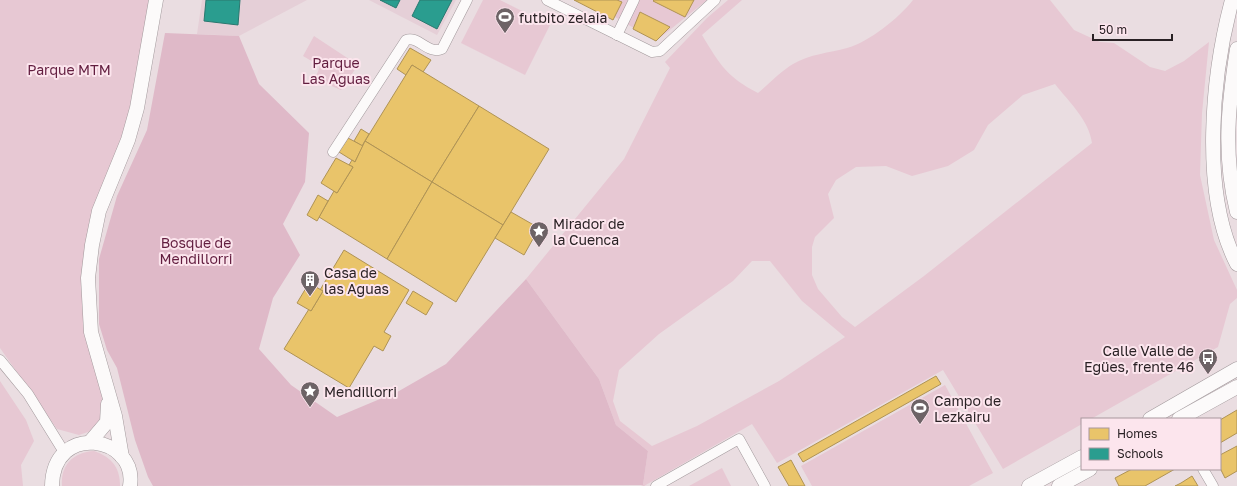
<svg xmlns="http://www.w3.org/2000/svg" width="1237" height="486" viewBox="0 0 1237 486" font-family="'Golos Text',sans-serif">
<rect width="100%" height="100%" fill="#eadde1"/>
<g fill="#e5cfd7">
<path d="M202,0H307L239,36L197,34Z"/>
<path d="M369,0H456L437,35Z"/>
</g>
<g fill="#e7c8d3" fill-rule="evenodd">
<path d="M0,0H149L133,104L85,255L104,397L103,417L94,430L79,435L57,429L0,348Z"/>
<path d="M483,0H500L550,25L525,75L461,43Z"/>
<path d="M586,0H707L656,41Z"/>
<path d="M728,0H742L702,35C720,65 727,77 758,93C769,84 781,71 793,64C810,54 829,53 847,48C869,42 899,18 913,0H1050L1074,30L1100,42L1114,43L1150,67L1165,71L1184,61L1209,42L1202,113L1200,175L1214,240L1237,290V298L1230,304L1218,347L1091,419H1082V424L1003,469L943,370L777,463L752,424L644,486H641L643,485L648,451L616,425L599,379L526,279L624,159L670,68L665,62L707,18ZM1055,84C1069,102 1089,120 1092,143L924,276L855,327L842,317L818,289L812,275V247L815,237L834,218L828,194L836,180L856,167L886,166L912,176L948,166L974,150L988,125L1023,95ZM752,261H770L802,301L845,337L779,381L697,426L652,446L620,421L613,401L619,370L659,334L733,281Z"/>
<path d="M314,36L358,65L341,90L315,79L320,66L303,56Z"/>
<path d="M0,381L26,420L34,441L21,465L23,486H0Z"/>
<path d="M945,385L993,473L969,486H812L801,466Z"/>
<path d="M94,451C112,457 120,468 120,486H62C60,465 74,452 94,451Z"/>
<path d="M722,468L731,486H689Z"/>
</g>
<path fill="#dfb9c8" d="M165,33L239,36L259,84L309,133L305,182L283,224L300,255L273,298L259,349L291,385L337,417L399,391L446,364L526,279L599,379L616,425L648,451L643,485L153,486L148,477L135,440L117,368L107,350L99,324V259L117,196L147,130Z"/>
<g fill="#e9c46a" stroke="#af9355">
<path d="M574,0H617L622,2L613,20Z"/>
<path d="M654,0H694L685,17L653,1Z"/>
<path d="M640,12L670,27L656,41L633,29Z"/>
<path d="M410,48L431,60L423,72L412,65L406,75L397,69Z"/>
<path d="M412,65L479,106L432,182L365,141Z"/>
<path d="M479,106L549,149L503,225L432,182Z"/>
<path d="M361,129L369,134L362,146L354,141Z"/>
<path d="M348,138L363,146L355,162L339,152Z"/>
<path d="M365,141L432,182L387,259L319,217L334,191L337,193L353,167L349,165L352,160L355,162Z"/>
<path d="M336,158L353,167L337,193L321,183Z"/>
<path d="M432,182L503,225L456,302L387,259Z"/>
<path d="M318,195L328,201L317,221L307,215Z"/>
<path d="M511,212L539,228L524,255L495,238Z"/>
<path d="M344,250L409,290L384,332L391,336L383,351L374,346L349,388L284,349L309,309L311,311L323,291L320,290Z"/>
<path d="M309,283L323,291L311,311L297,303Z"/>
<path d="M413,291L433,303L426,315L406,303Z"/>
<path d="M936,376L941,384L803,462L798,454Z"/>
<path d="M1237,410V433L1220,443V420Z"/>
<path d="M1237,446V471L1225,478L1220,468V455Z"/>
<path d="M791,460L805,486H789L778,467Z"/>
<path d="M1132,469H1175L1145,486H1119L1115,478Z"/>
<path d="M1192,476L1198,486H1175L1181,483Z"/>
</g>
<g fill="#2a9d8f" stroke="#2a786f">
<path d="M206,0H240L238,25L204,21Z"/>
<path d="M380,0H400L396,8Z"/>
<path d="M420,0H452L437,29L412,16Z"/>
</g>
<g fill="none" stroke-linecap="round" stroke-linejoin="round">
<g stroke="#a1989b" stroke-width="11">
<g id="street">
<path d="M547,0L652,52L660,51L715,0"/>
<path d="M617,35L634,0"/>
<path d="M333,152L406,40C418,35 428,55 442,49L467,0"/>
<path d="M0,360L28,394L64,452"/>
<path d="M1203,469L1213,486"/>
<path d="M656,486L739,439L765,486"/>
</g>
</g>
<g stroke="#a1989b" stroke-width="15">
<g id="secondary">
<path d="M1232,0C1212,75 1200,193 1237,264"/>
<path d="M1237,49C1228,107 1223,155 1237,212"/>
<path d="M1150,419L1237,369"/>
<path d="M1179,419L1237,387"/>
<path d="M90,442L107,422L108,404"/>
<path d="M122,457L115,416L91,332L88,278L92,245L99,211L128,140L137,108L156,0"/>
<path d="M52,486C53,421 138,436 130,486"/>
<path d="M1029,486L1082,457"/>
<path d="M1059,486L1090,469"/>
</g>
</g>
<use href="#street" stroke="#fcfafa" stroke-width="10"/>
<use href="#secondary" stroke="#fcfafa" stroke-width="14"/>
</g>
<defs>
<g id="stadium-pin" transform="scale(1)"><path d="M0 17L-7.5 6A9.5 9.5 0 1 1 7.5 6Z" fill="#6d6366" stroke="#fce5ed"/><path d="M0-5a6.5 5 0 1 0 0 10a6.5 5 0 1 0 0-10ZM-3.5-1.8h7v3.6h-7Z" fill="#fff"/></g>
<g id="sight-pin" transform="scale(1)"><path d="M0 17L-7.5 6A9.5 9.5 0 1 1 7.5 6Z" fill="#6d6366" stroke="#fce5ed"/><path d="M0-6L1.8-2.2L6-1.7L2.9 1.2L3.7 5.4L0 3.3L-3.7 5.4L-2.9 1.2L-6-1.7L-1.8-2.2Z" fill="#fff"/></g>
<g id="building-pin" transform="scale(1)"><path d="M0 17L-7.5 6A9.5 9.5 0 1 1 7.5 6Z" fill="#6d6366" stroke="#fce5ed"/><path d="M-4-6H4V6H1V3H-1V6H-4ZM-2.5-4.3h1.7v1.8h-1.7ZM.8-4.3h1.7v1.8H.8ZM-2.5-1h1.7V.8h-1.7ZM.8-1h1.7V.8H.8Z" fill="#fff"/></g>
<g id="bus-pin" transform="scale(1)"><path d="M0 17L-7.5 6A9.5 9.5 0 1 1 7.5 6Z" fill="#6d6366" stroke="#fce5ed"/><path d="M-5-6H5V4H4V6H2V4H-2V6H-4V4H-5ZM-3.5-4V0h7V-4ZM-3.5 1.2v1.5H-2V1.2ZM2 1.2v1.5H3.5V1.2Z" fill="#fff"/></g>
</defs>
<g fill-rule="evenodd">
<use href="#stadium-pin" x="505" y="17"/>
<use href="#sight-pin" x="539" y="231"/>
<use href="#building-pin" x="310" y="280"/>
<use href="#bus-pin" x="1208" y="358"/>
<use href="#sight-pin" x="310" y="391"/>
<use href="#stadium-pin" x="920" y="408"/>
</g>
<g text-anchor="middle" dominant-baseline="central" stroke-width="4" stroke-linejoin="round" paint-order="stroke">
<g font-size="14" fill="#292124" stroke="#fce5ed" text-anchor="start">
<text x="519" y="17">futbito zelaia</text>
<text x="553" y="223">Mirador de<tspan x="553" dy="16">la Cuenca</tspan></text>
<text x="324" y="272">Casa de<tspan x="324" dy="16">las Aguas</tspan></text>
<text x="1194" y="350" text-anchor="end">Calle Valle de<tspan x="1194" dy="16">Egües, frente 46</tspan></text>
<text x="324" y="391">Mendillorri</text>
<text x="934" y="400">Campo de<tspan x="934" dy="16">Lezkairu</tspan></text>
</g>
<g font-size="14" fill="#621d3f" stroke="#fce5ed">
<text x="336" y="62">Parque<tspan x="336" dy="16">Las Aguas</tspan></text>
<text x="69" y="69">Parque MTM</text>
<text x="196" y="242">Bosque de<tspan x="196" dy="16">Mendillorri</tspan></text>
</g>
</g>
<rect x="1081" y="418" width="140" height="52" fill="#fce5ed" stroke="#a8979d"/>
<rect x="1089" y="428" width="20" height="12" fill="#e9c46a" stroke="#a8979d"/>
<text x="1117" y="438" font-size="12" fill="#292124">Homes</text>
<rect x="1089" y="448" width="20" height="12" fill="#2a9d8f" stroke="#a8979d"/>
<text x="1117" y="458" font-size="12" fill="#292124">Schools</text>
<path d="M1093 34v6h79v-6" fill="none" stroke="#292124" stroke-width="2"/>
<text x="1099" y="34" font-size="12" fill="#292124" stroke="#fce5ed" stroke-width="3" paint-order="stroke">50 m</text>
</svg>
